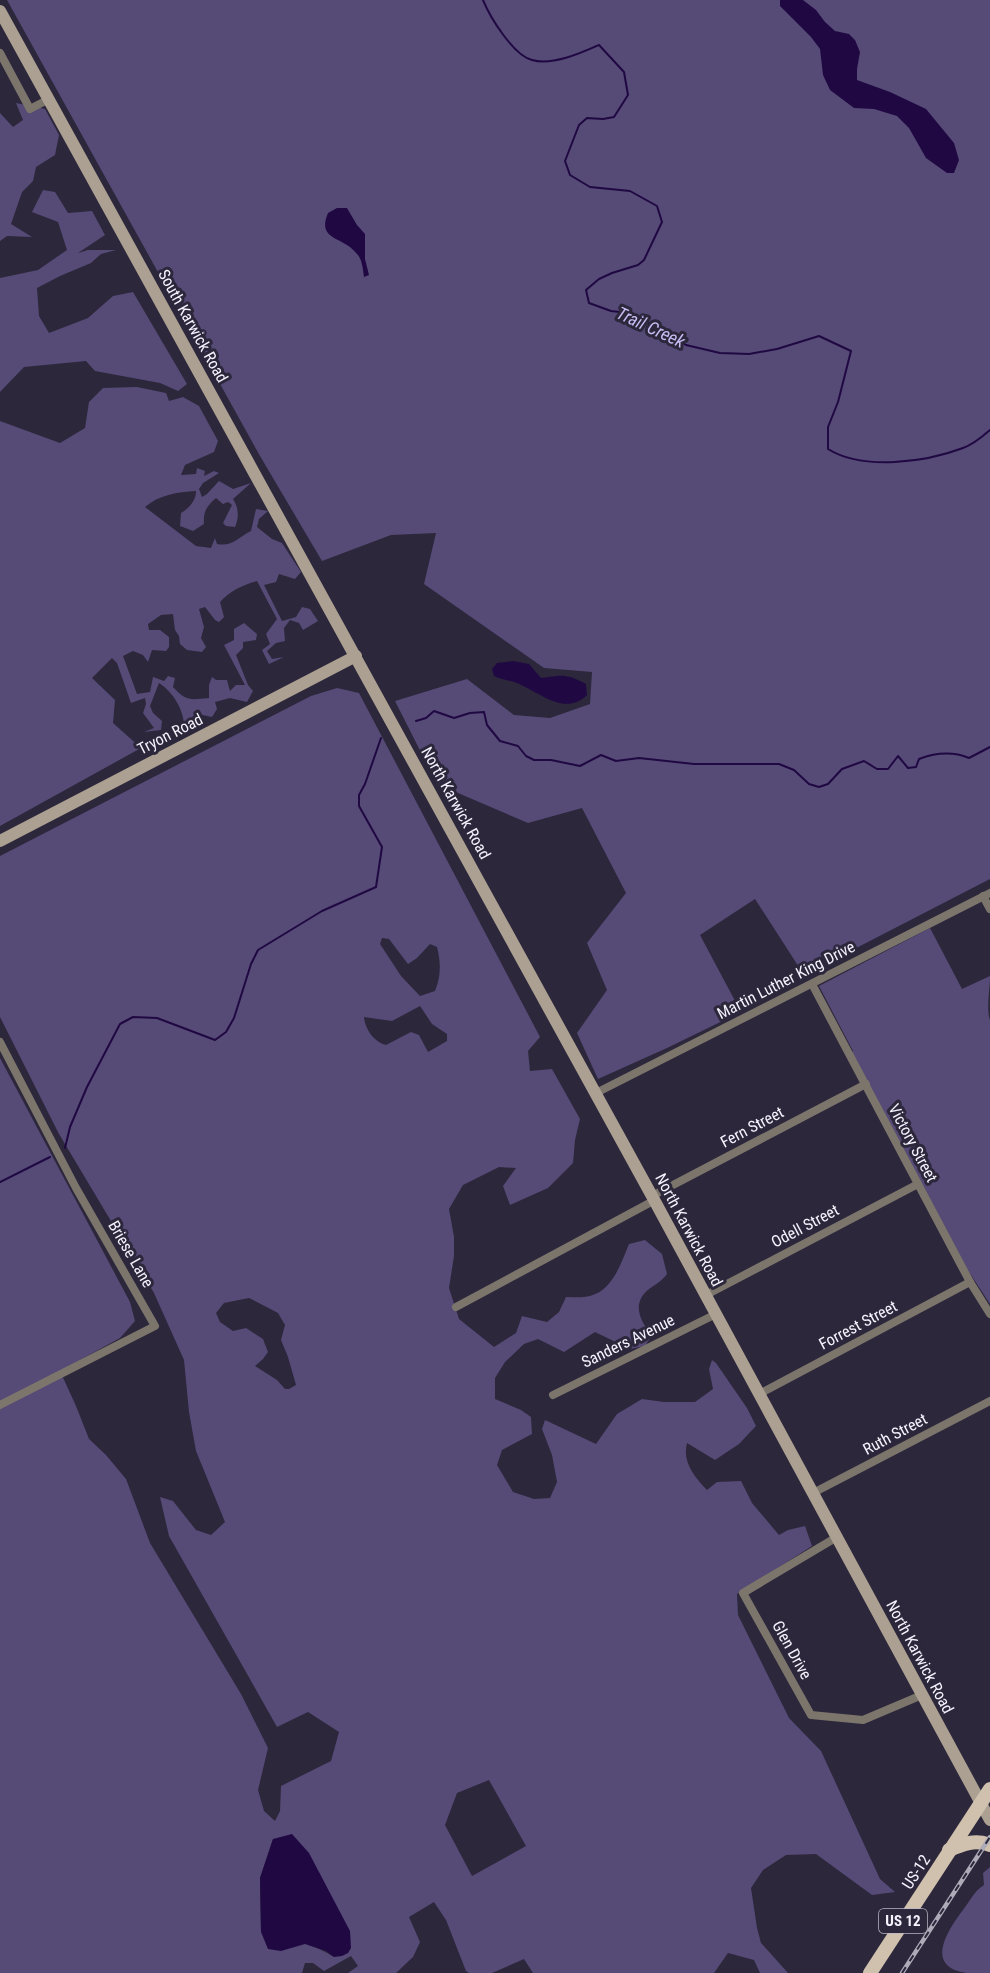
<svg xmlns="http://www.w3.org/2000/svg" width="990" height="1973" viewBox="0 0 990 1973" font-family="'Roboto Condensed',sans-serif">
<rect width="100%" height="100%" fill="#2c273b"/>
<g fill="#564a77" fill-rule="evenodd">
<path d="M7,0H990V879L804,975L755,899L700,935L741,1012L667,1048L598,1079L577,1033L607,990L587,943L626,893L582,808L528,823L437,784L395,701L467,679L514,715L550,718L590,704L592,672L544,668L424,584L436,533L391,535L322,561L260,456Z"/>
<path d="M16,103L45,109L59,135L55,155L36,167L33,181L22,192L11,224L32,237L7,236L0,241V113L13,127L23,120Z"/>
<path d="M43,190L55,192L68,213L92,211L105,235L78,253L88,250H116L101,254L91,263L60,276L37,288L39,316L49,333L88,318L113,296L133,292L187,384L178,391L160,383L95,371L86,361L24,367L0,392V278L38,270L67,250L58,222L32,212Z"/>
<path d="M137,387L166,393L169,401L183,397L199,406L218,441L214,452L185,465L181,475L196,474L197,468L205,471L204,476L214,471L219,473L203,483L199,489L202,497L207,494L219,481L233,489L251,483L233,499C239,508 239,518 235,527L226,526L223,523L232,505L228,502L223,504L216,498C207,506 203,511 204,524L193,531L180,526L181,513C189,508 196,501 196,491C177,492 159,495 145,507L196,546L211,548L215,538L217,544C232,547 239,537 251,531L256,509L268,511L259,519L257,527L272,539L282,543L301,572L295,579L279,574L276,582L264,585L282,621L296,617L302,607L310,609L318,621L303,630L299,623L290,620L284,628L285,641L276,643L267,651L272,659L284,657L269,664L262,650L270,644L266,634L277,619L257,581C243,585 230,591 220,602L224,617L219,622L215,620L205,607L199,609L204,627L201,638L206,647L202,652L187,650L180,644L179,636L175,630L173,614L161,615L148,624L149,630H160L169,637V647L166,651L152,650L148,662L143,655L133,651L123,656L137,694L150,692L153,677L164,681L168,676L175,678L173,687C186,701 189,700 209,698V685L212,677L216,680H227L230,691L236,685H245L224,645L234,640V629L244,623L257,634L256,640L243,642V648L236,655L248,685L253,691L247,702L230,698L215,702L217,709L212,717L198,714L190,722L184,726C184,710 173,692 159,683L150,706L153,713L162,721L161,730L144,732L154,728L143,713L146,704L145,698L131,703L117,663L112,658L92,678L115,700L113,723L141,748L0,826V421L60,443L85,428L89,402L103,388Z"/>
<path d="M337,688L359,693L540,1037L528,1051L530,1071L552,1069L580,1119L575,1140L573,1163L548,1188L510,1205L503,1186L516,1168L499,1167L463,1185L449,1209L454,1237V1256L449,1288L459,1319L494,1347L516,1333L522,1316L547,1322L559,1312L566,1297C573,1297 582,1298 590,1296C613,1290 621,1263 629,1244L645,1240L662,1254L667,1274C662,1281 656,1284 649,1289C631,1303 640,1322 652,1335L645,1346L630,1349L595,1332L564,1352L538,1339L524,1344L505,1362L495,1378V1399L521,1410L531,1417L532,1434L502,1450L497,1465L513,1492L534,1499L550,1498L557,1482L552,1455L542,1429L545,1420L596,1444L617,1414L642,1399L664,1402H695L713,1389L709,1369L712,1360L716,1363L747,1408L756,1426L739,1444L715,1460L687,1443C682,1462 694,1476 707,1490L717,1482L741,1481L752,1503L779,1535L788,1530L805,1526L812,1546L737,1594L738,1615L789,1718L821,1751L880,1879L895,1892L872,1895L816,1854L786,1855L763,1870L751,1888L757,1928L761,1943L788,1973H760L754,1960L728,1953L714,1973H533L524,1959L492,1973H469L466,1971L446,1920L434,1902L409,1917L420,1942L413,1957L396,1973H348L358,1966L351,1956L324,1971L313,1963H305L302,1973H0V1058L130,1302L135,1321L120,1338L60,1371L76,1406L89,1439L106,1455L126,1479L150,1543L241,1694L268,1748L258,1790L264,1811L275,1821L280,1811L281,1786L331,1761L339,1732L308,1712L277,1727L169,1536L160,1497L173,1501L196,1530L211,1535L225,1522L196,1451L189,1412L184,1360L154,1293L59,1134L0,1017V856L311,696ZM382,938L389,939L408,964L417,958L430,944L437,947C441,963 441,976 435,991L420,996L401,976L380,944ZM420,1006L432,1024L447,1034V1041L428,1052L419,1035L411,1032L386,1045C374,1042 365,1029 364,1017L392,1021ZM249,1298L278,1313L285,1325L281,1340L288,1357L296,1385L289,1389H285L277,1380L255,1366L263,1359L268,1352L263,1339L246,1328L233,1331L220,1322L216,1313L224,1303ZM489,1780L526,1846L472,1876L445,1825L457,1793ZM273,1839L334,1957C313,1943 285,1938 261,1932L260,1878Z"/>
<path d="M930,928L962,989L990,976C990,988 986,1010 990,1020V1304L969,1272L852,1052L853,1051L819,986Z"/>
<path d="M990,1867V1973C983,1973 974,1973 967,1973C924,1967 947,1931 963,1910C970,1901 974,1891 984,1885L983,1873Z"/>
</g>
<g fill="#200942">
<path d="M780,0H803L816,10L825,22L835,31L849,34L855,40L860,52L857,69V80L890,92L926,109L954,143L959,160L954,173H947L926,158L909,128L897,116L874,109L854,108L830,90L823,75L820,49L811,37L780,6Z"/>
<path d="M337,208H347L357,225L365,234V259L369,275L364,277C363,269 362,259 357,254C344,236 316,241 328,213Z"/>
<path d="M513,661L529,664L541,678C561,675 567,673 586,684L587,695C565,717 539,692 517,683C509,680 502,680 494,676L492,669L497,663Z"/>
<path d="M292,1834L309,1853L350,1931L351,1948L348,1953L342,1956L334,1957L326,1951L305,1944L281,1951L268,1949L261,1932L260,1878L273,1839Z"/>
</g>
<g fill="none" stroke-linecap="round" stroke-linejoin="round">
<g stroke="#200942" stroke-width="2">
<path d="M483,0C490,17 513,55 532,60C552,66 581,53 599,45L624,72L628,95L614,117L603,119L587,118L579,125L565,161L570,175L590,187L630,191L657,206L662,222L644,260L638,265L612,273L599,279L586,290L589,303L611,311L629,313L659,328L686,345L720,353L749,354L777,349L819,336L851,351L838,402L828,427V449C863,471 926,462 963,448C972,445 982,437 990,430"/>
<path d="M416,721L426,718L434,711L454,718L470,713L484,712L487,725L500,741L518,746L526,756L534,760H551L580,766L601,755L616,761L639,758L694,764H779L794,770L809,784L819,787L828,784L842,769L864,761L877,769H888L898,756L908,768L916,767L919,759C935,753 952,751 969,758L990,747"/>
<path d="M65,1148L70,1127L87,1087L120,1024L133,1017L157,1018L215,1040L226,1032L234,1018L251,964L258,950L322,911L376,887L382,847L359,806V795L365,784L381,738"/>
<path d="M0,1182L50,1157"/>
</g>
<g stroke="#7c756c" stroke-width="8">
<path d="M0,53L30,109L49,99"/>
<path d="M983,896L990,909"/>
<path d="M812,984L970,1282L990,1314"/>
<path d="M0,1042L76,1188L155,1326L0,1405"/>
<path d="M596,1093L990,893"/>
<path d="M652,1196L866,1084"/>
<path d="M706,1295L918,1184"/>
<path d="M456,1307L655,1200"/>
<path d="M759,1394L970,1282"/>
<path d="M553,1395L716,1314"/>
<path d="M813,1493L990,1401"/>
<path d="M837,1537L743,1593L811,1715L863,1720L922,1695"/>
</g>
<g stroke="#aba091" stroke-width="12">
<path d="M0,11L652,1196L990,1820"/>
<path d="M0,841L356,656"/>
</g>
<g stroke="#cfc1ad" stroke-width="14">
<path d="M949,1850C963,1844 975,1839 990,1845"/>
<path d="M870,1973L990,1789"/>
</g>
<g stroke="#aeabb9" stroke-width="4.5">
<path id="rail" d="M902,1973L990,1837"/>
</g>
<use href="#rail" stroke="#2c273b" stroke-width="2" stroke-dasharray="7" stroke-linecap="butt"/>
</g>
<g text-anchor="middle" dominant-baseline="central" stroke-width="6" stroke-linejoin="round" paint-order="stroke">
<rect fill="#2c273b" stroke="#b9b6c4" stroke-width="1.5" x="879" y="1909" width="48" height="24" rx="4.5"/>
<g font-size="15" font-weight="bold" fill="#f5f3fe">
<text x="903" y="1921">US 12</text>
</g>
<g font-size="16" fill="#f5f3fe" stroke="#2c273b">
<text transform="translate(193 326) rotate(61)">South Karwick Road</text>
<text transform="translate(170 734) rotate(-27)">Tryon Road</text>
<text transform="translate(456 803) rotate(61)">North Karwick Road</text>
<text transform="translate(786 980) rotate(-27)">Martin Luther King Drive</text>
<text transform="translate(752 1127) rotate(-28)">Fern Street</text>
<text transform="translate(913 1143) rotate(62)">Victory Street</text>
<text transform="translate(805 1226) rotate(-28)">Odell Street</text>
<text transform="translate(689 1230) rotate(62)">North Karwick Road</text>
<text transform="translate(131 1254) rotate(60)">Briese Lane</text>
<text transform="translate(858 1325) rotate(-28)">Forrest Street</text>
<text transform="translate(628 1341) rotate(-26)">Sanders Avenue</text>
<text transform="translate(895 1434) rotate(-28)">Ruth Street</text>
<text transform="translate(792 1650) rotate(61)">Glen Drive</text>
<text transform="translate(920 1657) rotate(62)">North Karwick Road</text>
<text transform="translate(916 1872) rotate(-57)">US-12</text>
</g>
<g font-size="18" font-style="italic" fill="#c8bbf2" stroke="#2c273b">
<text transform="translate(651 327) rotate(25)">Trail Creek</text>
</g>
</g>
</svg>
